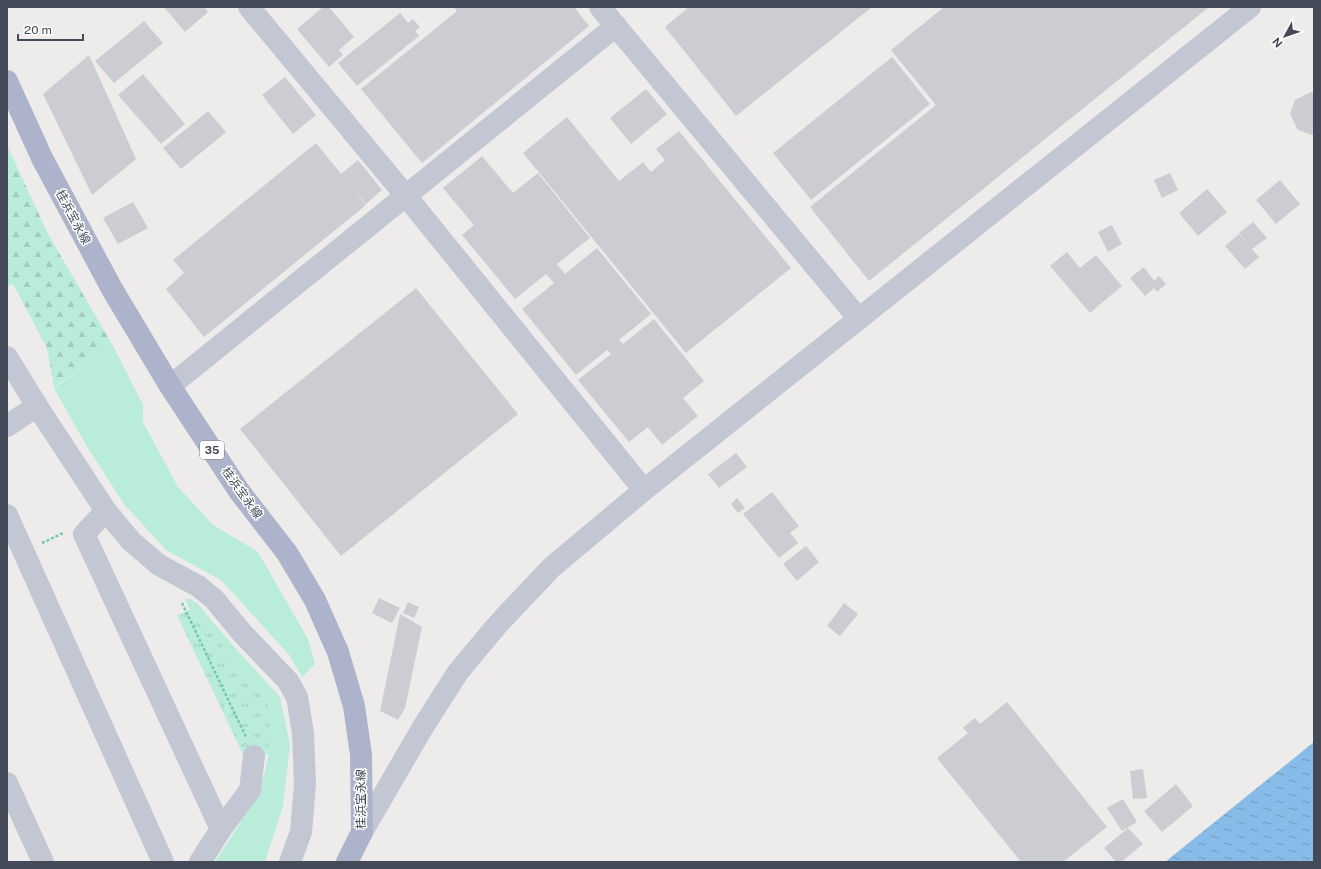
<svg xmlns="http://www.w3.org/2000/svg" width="1321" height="869" viewBox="0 0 1321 869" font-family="'Public Sans','Noto Sans JP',sans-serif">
<defs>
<pattern id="forest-firs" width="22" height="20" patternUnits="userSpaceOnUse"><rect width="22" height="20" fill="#baecda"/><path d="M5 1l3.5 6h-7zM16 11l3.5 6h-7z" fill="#a1ccbd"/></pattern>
<pattern id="park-tufts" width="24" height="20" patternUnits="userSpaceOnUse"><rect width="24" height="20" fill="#baecda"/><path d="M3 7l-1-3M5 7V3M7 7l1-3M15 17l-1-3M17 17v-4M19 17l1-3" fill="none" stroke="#a1ccbd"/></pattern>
<pattern id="water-ripples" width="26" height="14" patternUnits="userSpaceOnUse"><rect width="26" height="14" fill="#88bbe7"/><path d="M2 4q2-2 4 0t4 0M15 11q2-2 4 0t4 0" fill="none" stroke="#719abe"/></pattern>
</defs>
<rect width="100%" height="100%" fill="#eeeceb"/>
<g fill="#baecda">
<path d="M113,346L143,405V422L178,487L212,524L258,552L308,639L315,664L302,677L290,656L221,580L166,550L124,504L86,445L54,388Z"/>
<path d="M185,599H190L197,603L229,641L280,697L290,745L283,806L265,862H215L260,792L269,754V706L197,612L190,610Z"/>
</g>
<path fill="url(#forest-firs)" d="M7,145L47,232L113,346L54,387L47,348L13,284L7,286Z"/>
<path fill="url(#park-tufts)" d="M190,610L197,612L269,706V754L244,757L177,615Z"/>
<path fill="url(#water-ripples)" d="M1314,742V862H1165Z"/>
<g fill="#ccccd3">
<path d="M164,7H204L208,12L185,32Z"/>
<path d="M323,7H329L354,37L339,50L343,55L329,67L297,29Z"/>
<path d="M454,7H574L589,26L422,163L361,89L457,11Z"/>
<path d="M689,7H872L736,116L665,27Z"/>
<path d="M944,7H1209L869,281L810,207L936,105L891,50Z"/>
<path d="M400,13L408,23L413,19L420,27L415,31L419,36L357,86L338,63Z"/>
<path d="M144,21L163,43L114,83L95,61Z"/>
<path d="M89,55L136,159L92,195L43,94Z"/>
<path d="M892,57L930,104L811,200L773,153Z"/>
<path d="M143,74L185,124L161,144L118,95Z"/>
<path d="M285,77L316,115L293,134L262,95Z"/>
<path d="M646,89L667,114L631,144L610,118Z"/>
<path d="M1311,92L1314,93V134L1312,135L1298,130L1290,114L1295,100Z"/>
<path d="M208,111L226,132L181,169L163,148Z"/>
<path d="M567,117L619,181L643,162L651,172L665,160L656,149L679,131L791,268L686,353L523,153Z"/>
<path d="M316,143L341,174L358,160L382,190L366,204L348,182L366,205L204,337L166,289L184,273L173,260Z"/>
<path d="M482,156L513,193L538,173L590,238L557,264L565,274L597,248L651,314L619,340L623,344L654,319L704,381L683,398L698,416L662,445L648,427L629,442L578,380L611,354L607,350L576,375L522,309L554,283L546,274L515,299L462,235L474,225L443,188Z"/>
<path d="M1170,173L1178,190L1162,198L1154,180Z"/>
<path d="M1280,180L1300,204L1276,224L1256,200Z"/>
<path d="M1207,189L1227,212L1198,236L1179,213Z"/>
<path d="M133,202L148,228L118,244L103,218Z"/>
<path d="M1253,222L1267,238L1252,249L1259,257L1245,269L1225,246L1239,234L1249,244L1239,233Z"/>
<path d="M1112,225L1122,244L1108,252L1098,232Z"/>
<path d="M1067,252L1080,268L1096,255L1122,286L1090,313L1050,266Z"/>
<path d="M1144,267L1154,281L1159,276L1166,284L1157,292L1154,288L1145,296L1130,278Z"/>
<path d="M416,288L518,414L341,556L240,429Z"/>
<path d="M736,453L747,467L719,488L708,474Z"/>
<path d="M772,492L799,526L790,533L798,543L779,558L743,514Z"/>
<path d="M737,498L745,508L738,513L731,504Z"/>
<path d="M806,546L819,562L797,581L783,564Z"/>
<path d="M379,598L400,608L392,623L372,613Z"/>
<path d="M408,602L419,607L414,618L403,613Z"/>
<path d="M844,603L858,614L840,636L827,626Z"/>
<path d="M400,614L422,627L405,708L398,720L380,711Z"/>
<path d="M1007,702L1107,827L1063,862H1021L937,758L968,733L963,728L975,718L980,724Z"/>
<path d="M1143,769L1147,798L1133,799L1130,771Z"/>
<path d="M1176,784L1193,806L1162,832L1144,811Z"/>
<path d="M1123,799L1137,822L1122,831L1107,808Z"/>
<path d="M1128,828L1143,844L1121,862H1116L1104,848Z"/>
</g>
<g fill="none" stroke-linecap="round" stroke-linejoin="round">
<g stroke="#74c8b4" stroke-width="2.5" stroke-dasharray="3 2" stroke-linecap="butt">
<path d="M42,543L63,533"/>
<path d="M182,603L246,737"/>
</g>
<g stroke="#c2c7d3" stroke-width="22">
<path d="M249,7L406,196L644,490"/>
<path d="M600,7L859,319"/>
<path d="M7,357L37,406L106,511L131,541L159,565L198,586L214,599L243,634L288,681L297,697L303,733L305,784L301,832L290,862"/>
<path d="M170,386L616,26"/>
<path d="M7,426L37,406"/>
<path d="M106,511L84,534L221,829"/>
<path d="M7,515L163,862"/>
<path d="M7,783L43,862"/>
<path d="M362,832L423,727L458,672L499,623L552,567L644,490L1250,7"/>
<path d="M200,862L221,829L250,790L254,756"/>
</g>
<path stroke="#acb3ca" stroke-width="22" d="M7,81L42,158L112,289L170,386L239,491L287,553L315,600L338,652L354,706L361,755L362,832L347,862"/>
</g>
<g text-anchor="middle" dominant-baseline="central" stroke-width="3" stroke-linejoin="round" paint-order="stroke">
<rect fill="#fff" stroke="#7d808a" stroke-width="1" x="200" y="441" width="24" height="18" rx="3"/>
<g font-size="11" font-weight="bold" fill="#454a58">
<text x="212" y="450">35</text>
</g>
<g font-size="12" fill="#454a58" stroke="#fff">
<text transform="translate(73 217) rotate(62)">桂浜宝永線</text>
<text transform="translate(242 493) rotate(54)">桂浜宝永線</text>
<text transform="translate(361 799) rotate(-90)">桂浜宝永線</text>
</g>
</g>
<rect width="1321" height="869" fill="none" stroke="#454a58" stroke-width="16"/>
<g transform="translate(1285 36) rotate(230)" stroke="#ffffff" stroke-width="3" paint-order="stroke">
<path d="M0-3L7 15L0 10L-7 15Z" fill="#454a58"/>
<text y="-6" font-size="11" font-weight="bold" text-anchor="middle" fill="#454a58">N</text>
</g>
<path d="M18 34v6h65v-6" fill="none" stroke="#454a58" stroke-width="2"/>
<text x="24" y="34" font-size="12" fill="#454a58" stroke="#ffffff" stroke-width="3" paint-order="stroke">20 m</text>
</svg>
